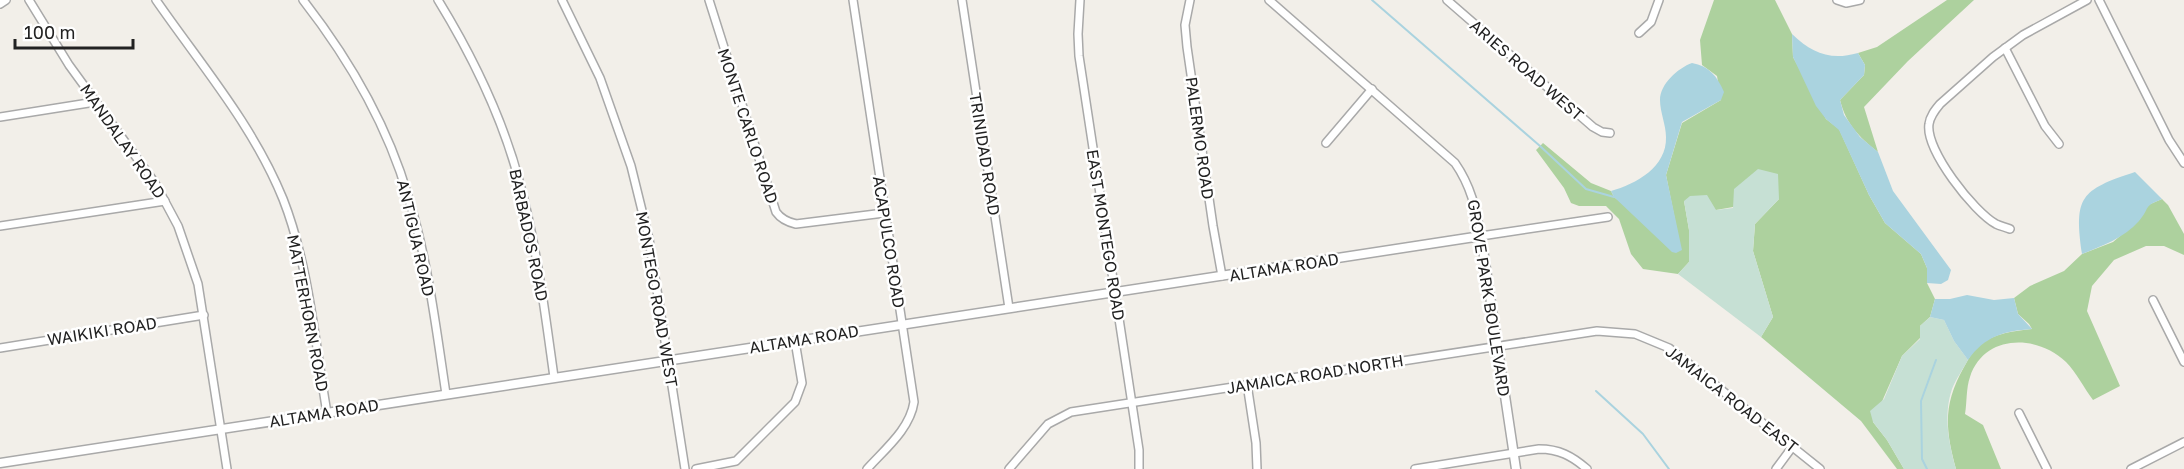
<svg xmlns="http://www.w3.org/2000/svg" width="2184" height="469" viewBox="0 0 2184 469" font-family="'Golos Text',sans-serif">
<rect width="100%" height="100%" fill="#f2efe9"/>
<g fill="#add19e">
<path d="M1714,0H1775L1792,34L1793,57L1826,119L1839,129L1869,195L1885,223L1921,254L1927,268V283L1935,299L1930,317L1920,326V338L1902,356L1873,422L1887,440L1904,469H1897L1861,421L1761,337L1773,317L1753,251L1755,224L1779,199L1716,210L1684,201L1689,230V262L1678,274L1643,269L1631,254L1619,219L1606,206H1579L1571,203L1564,188L1536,150L1543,143L1591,183L1611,191L1614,197L1681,250L1666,175L1682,123L1721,100L1717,76L1702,65L1700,40Z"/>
<path d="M1947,0H1974L1908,61L1864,107L1878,152C1859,137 1846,124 1840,100L1864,75L1865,65L1858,53L1877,47Z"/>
<path d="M2162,199L2168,205L2184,234V255L2164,246H2146L2114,260L2092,286L2087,311L2120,386L2093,400C2084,388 2076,372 2066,362C2037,334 1984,334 1970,377C1966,388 1967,402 1965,414L1983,425L2001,469H1956C1945,428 1943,405 1964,367C1968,360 1973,350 1980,345C1994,333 2014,331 2032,329L2029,324L2018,314L2014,298L2030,286L2064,271L2082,254L2113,242L2139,220L2148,205Z"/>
</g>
<g fill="#c6e0d4">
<path d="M1758,169L1778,174L1779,199L1755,224L1753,251L1773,317L1761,337L1678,274L1689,262V230L1684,201L1690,196L1707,195L1716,210L1733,208L1734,189Z"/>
<path d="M1930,317L1944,320L1954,341L1968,360C1963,369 1956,379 1952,389C1943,415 1949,444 1956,469H1904L1887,440L1873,422L1870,411L1884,399L1902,356L1920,339V326Z"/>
</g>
<g fill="#aad3df">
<path d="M1792,34C1812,53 1830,61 1858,53L1865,65L1864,75L1840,100L1844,115L1860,137L1878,152L1893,191L1951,270L1948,280L1941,284L1927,283V268L1921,254L1885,223L1869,195L1839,130L1826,119L1816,106L1793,57Z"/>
<path d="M1692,63C1709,66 1717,76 1724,92L1721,100L1682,122L1666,175L1682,250L1676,253L1672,252L1614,197L1611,191C1636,184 1667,167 1666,137C1666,125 1660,112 1660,100C1660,84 1678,68 1692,63Z"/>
<path d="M2135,172L2162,199C2142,207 2151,207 2139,221C2124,238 2102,246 2082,254C2074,197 2080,190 2135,172Z"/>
<path d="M1967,295L1994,300L2014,298L2018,314L2032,329C2004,331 1985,336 1968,360L1954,341L1944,320L1930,317L1935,299H1950Z"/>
</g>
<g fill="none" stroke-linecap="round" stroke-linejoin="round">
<g stroke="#aad3df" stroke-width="2">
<path d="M1372,0L1540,146L1586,189L1614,197"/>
<path d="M1596,391L1643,434L1669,469"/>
<path d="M1927,469L1922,459L1921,401L1936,360"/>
</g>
<g stroke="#a9a9a9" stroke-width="10">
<g id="minor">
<path d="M29,0L69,65L155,183L178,226L198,284L227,469"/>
<path d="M156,0C201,65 253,125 283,199C309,265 315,343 327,413"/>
<path d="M303,0C349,59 387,124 408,196C428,260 436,328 446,394"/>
<path d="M438,0C473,57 503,119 520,184C537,247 545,313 554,377"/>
<path d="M562,0L600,78L631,166L649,239L685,469"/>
<path d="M709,0L776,212C781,219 787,222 796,224L884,213"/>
<path d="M853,0L914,402C910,429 885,449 867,469"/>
<path d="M962,0L1009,308"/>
<path d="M1080,0L1078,34L1079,56L1139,450V469"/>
<path d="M1190,0L1185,25L1187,47L1213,226L1222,276"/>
<path d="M1269,0L1455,163C1471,186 1476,209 1481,236L1608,217"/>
<path d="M1447,0L1593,127L1602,132L1610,133"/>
<path d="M1837,0L1846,3L1860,0"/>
<path d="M2099,0L2169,140L2184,163"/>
<path d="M0,4L6,0"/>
<path d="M1639,33L1651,22L1659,0"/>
<path d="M2005,48L2045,126L2059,144"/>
<path d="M0,117L95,102"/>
<path d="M1326,143L1372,89"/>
<path d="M0,226L165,201"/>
<path d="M2010,229C2005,227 2000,226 1996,224C1974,212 1925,150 1929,124C1930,116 1935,110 1940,104L1993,57L2023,35L2087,0"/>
<path d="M2153,300L2184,362"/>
<path d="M0,348L204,315"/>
<path d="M1247,384L1256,443L1257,469"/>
<path d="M2019,413L2047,469"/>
<path d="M696,469L736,461L795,402L802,383L795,341"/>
<path d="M1009,469L1048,424L1071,412L1597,331L1635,334L1669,348L1820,469"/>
<path d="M1415,469L1539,449C1559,449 1572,456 1587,469"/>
<path d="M1776,469L1793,446"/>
<path d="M2131,469L2184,442"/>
</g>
</g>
<g stroke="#a9a9a9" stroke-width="11">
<path id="tertiary" d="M0,463L1481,236L1516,469"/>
</g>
<use href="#minor" stroke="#fff" stroke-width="7"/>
<use href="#tertiary" stroke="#fff" stroke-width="8"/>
</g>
<g text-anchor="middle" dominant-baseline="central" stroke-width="5" stroke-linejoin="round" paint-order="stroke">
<g font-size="16" fill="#222" stroke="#fff">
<text transform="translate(1527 70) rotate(41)">ARIES ROAD WEST</text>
<text transform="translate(748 126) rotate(72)">MONTE CARLO ROAD</text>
<text transform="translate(1200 138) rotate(82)">PALERMO ROAD</text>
<text transform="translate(123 141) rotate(55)">MANDALAY ROAD</text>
<text transform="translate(985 154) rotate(81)">TRINIDAD ROAD</text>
<text transform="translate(529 235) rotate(78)">BARBADOS ROAD</text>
<text transform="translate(1106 235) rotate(81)">EAST MONTEGO ROAD</text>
<text transform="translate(416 238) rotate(77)">ANTIGUA ROAD</text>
<text transform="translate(889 242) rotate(81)">ACAPULCO ROAD</text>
<text transform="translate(1284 267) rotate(-9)">ALTAMA ROAD</text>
<text transform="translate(1489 298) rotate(81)">GROVE PARK BOULEVARD</text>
<text transform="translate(657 299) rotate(80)">MONTEGO ROAD WEST</text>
<text transform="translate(308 313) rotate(79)">MATTERHORN ROAD</text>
<text transform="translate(102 331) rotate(-9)">WAIKIKI ROAD</text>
<text transform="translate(804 339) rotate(-9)">ALTAMA ROAD</text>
<text transform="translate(1315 374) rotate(-9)">JAMAICA ROAD NORTH</text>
<text transform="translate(1732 399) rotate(38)">JAMAICA ROAD EAST</text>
<text transform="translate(324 413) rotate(-9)">ALTAMA ROAD</text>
</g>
</g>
<path d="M15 39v9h118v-9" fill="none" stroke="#222222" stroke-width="3"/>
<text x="24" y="39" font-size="18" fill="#222222" stroke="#ffffff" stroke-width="4.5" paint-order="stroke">100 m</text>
</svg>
